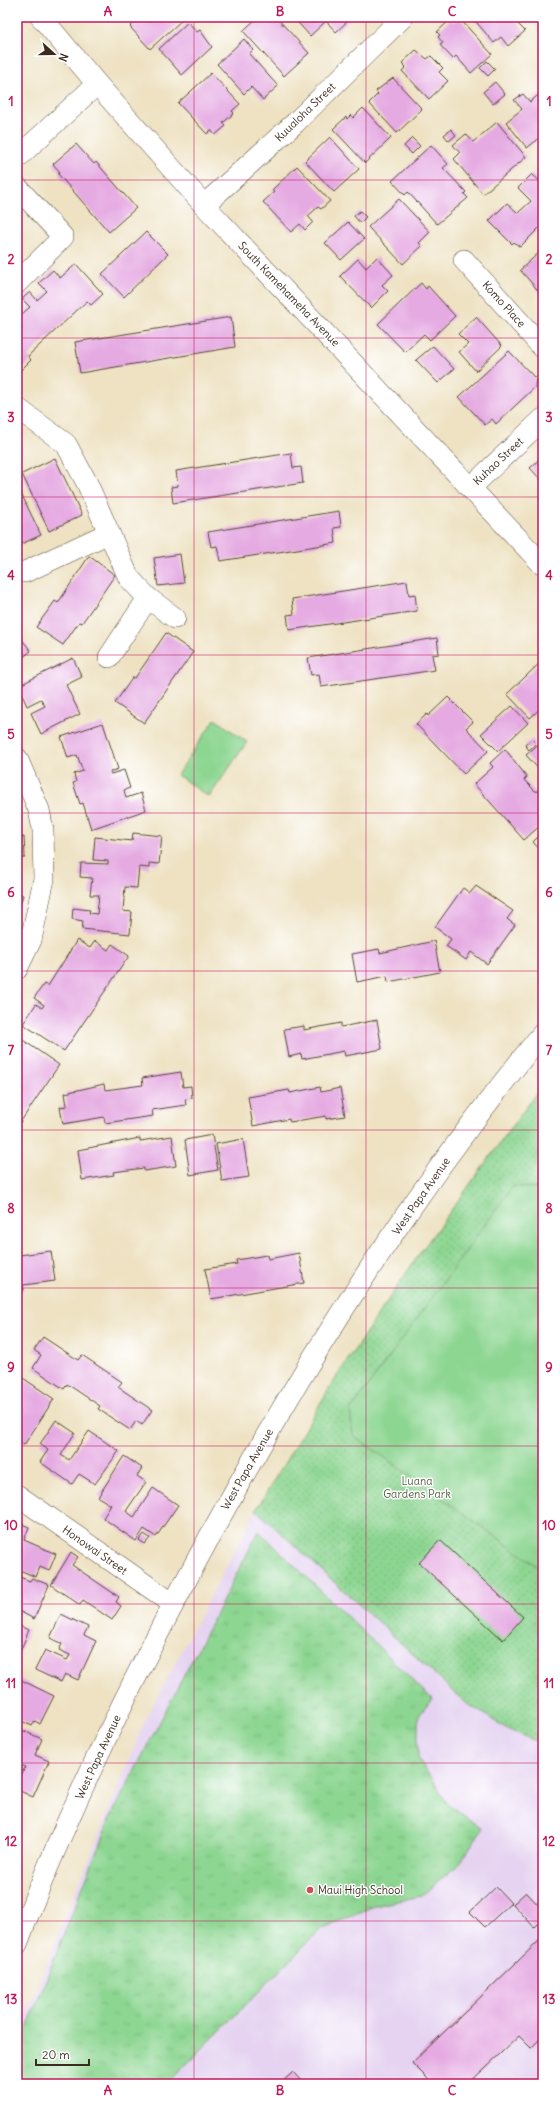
<svg xmlns="http://www.w3.org/2000/svg" width="560" height="2101" viewBox="0 0 560 2101" font-family="Delius,sans-serif">
<defs>
<pattern id="grass-tufts" width="24" height="20" patternUnits="userSpaceOnUse"><rect width="24" height="20" fill="#8dd692"/><path d="M3 7l-1-3M5 7V3M7 7l1-3M15 17l-1-3M17 17v-4M19 17l1-3" fill="none" stroke="#7bb87d"/></pattern>
<pattern id="park-dots" width="8" height="8" patternUnits="userSpaceOnUse"><rect width="8" height="8" fill="#8dd692"/><path d="M2 2h.1M6 6h.1" fill="none" stroke="#7bb87d" stroke-width="1.8" stroke-linecap="round"/></pattern>
</defs>
<rect width="100%" height="100%" fill="#fff"/>
<filter id="ink" filterUnits="userSpaceOnUse"><feTurbulence type="fractalNoise" baseFrequency=".025" numOctaves="2"/><feDisplacementMap in="SourceGraphic" scale="8" xChannelSelector="R" yChannelSelector="G"/><feConvolveMatrix kernelMatrix="1 2 1 2 8 2 1 2 1" color-interpolation-filters="sRGB"/></filter>
<filter id="wash" filterUnits="userSpaceOnUse"><feTurbulence type="fractalNoise" baseFrequency=".012" numOctaves="4" result="noise"/><feDisplacementMap in="SourceGraphic" scale="16" xChannelSelector="R" yChannelSelector="G"/><feGaussianBlur stdDeviation="0.9" result="paint"/><feColorMatrix in="noise" values="0 0 0 0 0 0 0 0 0 0 0 0 0 0 0 0 0 1.4 0 .05"/><feComposite in="paint" operator="in"/></filter>
<g filter="url(#wash)">
<rect width="100%" height="100%" fill="#eee2c3"/>
<path fill="#e5d3f1" d="M256,1510L466,1703L509,1730L543,1744V2084H17V2037L145,1720Z"/>
<path fill="url(#grass-tufts)" stroke="#648058" d="M259,1531L432,1699L418,1717V1758L447,1803L482,1829L459,1864L421,1896L374,1906L321,1929L167,2084H17V2053L110,1818Z"/>
<path fill="url(#park-dots)" stroke="#648058" d="M543,1084V1744L509,1730L466,1703L256,1510L335,1379L417,1257Z"/>
<g fill="#8dd692" stroke="#648058">
<path d="M215,719L247,742L209,797L177,775Z"/>
<path d="M513,1186L543,1189V1570L353,1435L350,1411Z"/>
</g>
<g id="blocks">
<g fill="#e5aae2">
<path d="M140,17H183L184,18L150,49L130,27Z"/>
<path d="M258,17H276L309,53L284,76L243,31Z"/>
<path d="M293,17H350L351,18L336,32L326,21L310,36Z"/>
<path d="M472,17H524L517,23L525,31L508,46L501,37L494,43Z"/>
<path d="M459,18L492,54L471,73L456,56L453,59L440,45L443,43L438,37L440,35L437,32L451,19L454,22Z"/>
<path d="M188,22L197,32L200,30L212,47L182,75L159,49Z"/>
<path d="M244,39L253,50L249,54L278,86L263,100L251,87L244,94L217,64Z"/>
<path d="M416,50L427,59L431,56L443,68L439,72L448,81L429,99L402,71L406,67L402,63Z"/>
<path d="M487,61L495,69L488,76L480,68Z"/>
<path d="M211,73L240,104L232,111L234,113L223,123L226,126L215,135L211,130L207,134L178,103Z"/>
<path d="M393,78L422,109L397,133L369,103L378,94L376,91Z"/>
<path d="M495,82L505,94L493,104L483,92Z"/>
<path d="M543,91V135L527,148L506,122L522,109L514,100L523,94L530,102Z"/>
<path d="M363,108L391,138L365,163L333,129L346,117L347,119L351,115L353,118Z"/>
<path d="M497,122L526,157L483,194L454,159L460,153L453,145L466,134L473,142Z"/>
<path d="M451,129L456,135L449,141L444,135Z"/>
<path d="M330,137L359,169L334,192L305,161Z"/>
<path d="M412,138L420,146L412,154L404,146Z"/>
<path d="M76,144L94,164L96,162L136,208L109,232L58,174L60,172L53,164Z"/>
<path d="M431,145L448,164L443,168L466,192L464,194L468,198L437,224L408,192L405,195L392,181Z"/>
<path d="M297,166L330,201L321,209L318,207L308,216L313,222L305,230L300,224L291,232L263,202L274,192L272,190Z"/>
<path d="M532,174L543,184V224L520,247L514,242L512,244L489,221L507,203L518,213L531,201L518,188Z"/>
<path d="M399,199L430,232L419,243L422,246L403,264L368,227Z"/>
<path d="M360,211L366,217L360,223L354,216Z"/>
<path d="M348,222L364,239L341,260L325,243Z"/>
<path d="M146,232L168,254L124,297L102,274Z"/>
<path d="M543,249V296L520,270Z"/>
<path d="M377,257L393,275L382,285L388,291L371,308L340,276L358,259L366,268Z"/>
<path d="M76,264L103,294L91,305L87,301L28,356L31,360L20,371L17,368V311L21,315L30,307L22,299L30,292L37,300L47,291L39,283L53,270L60,278Z"/>
<path d="M421,283L426,289L428,286L455,316L430,340L424,334L405,352L378,324Z"/>
<path d="M231,317L235,347L80,373L75,342Z"/>
<path d="M476,317L502,346L476,371L459,352L468,344L458,334Z"/>
<path d="M433,346L454,369L438,383L416,360Z"/>
<path d="M509,351L536,379L535,387L496,424L492,419L485,425L459,397Z"/>
<path d="M291,453L293,468L301,467L303,483L173,503L171,487L178,486L176,471Z"/>
<path d="M543,456V482L530,468Z"/>
<path d="M55,458L82,515L49,531L22,474Z"/>
<path d="M17,485L41,535L17,546Z"/>
<path d="M339,511L341,527L334,528L336,543L220,561L217,546L211,547L208,532Z"/>
<path d="M180,554L184,583L158,586L154,558Z"/>
<path d="M89,556L115,575L82,623L79,622L63,645L36,627L55,601L58,603Z"/>
<path d="M407,581L409,595L415,594L417,611L289,630L287,615L294,614L292,599Z"/>
<path d="M17,633L31,651L17,662Z"/>
<path d="M166,633L193,652L144,723L115,703L133,677L135,678Z"/>
<path d="M437,638L439,654L432,655L435,670L321,687L319,674L311,675L308,658Z"/>
<path d="M73,658L82,677L66,685L80,714L41,734L31,713L45,706L41,699L27,706L18,686Z"/>
<path d="M543,660V706L530,718L507,694Z"/>
<path d="M448,697L473,722L466,728L488,751L464,774L416,724L427,714L428,716Z"/>
<path d="M512,706L528,723L498,751L481,734Z"/>
<path d="M103,723L118,769L110,772L111,774L124,770L130,788L124,790L126,798L141,793L146,810L91,829L83,803L80,804L73,783L76,782L74,774L83,771L77,755L68,758L61,737Z"/>
<path d="M532,739L536,744L529,750L525,745Z"/>
<path d="M543,740V774L526,755Z"/>
<path d="M505,749L527,777L524,780L535,791L543,792V823L524,840L474,784L493,767L490,763Z"/>
<path d="M133,833L162,836L159,864L149,863V868L139,867L137,888L125,887L123,911L132,912L130,934L82,929L83,921L72,919L73,908L90,910L89,913L97,914L99,895H90L92,878L80,877L81,863L108,864V861L93,860L95,837L132,841Z"/>
<path d="M540,835L542,837L543,835V853L533,842Z"/>
<path d="M17,837H24L25,858L17,859Z"/>
<path d="M476,886L513,911L507,919L515,925L487,964L471,952L466,960L446,946L451,939L435,927L463,888L470,893Z"/>
<path d="M17,893L23,895L19,909L17,908Z"/>
<path d="M77,940L90,948L95,941L108,950L112,944L129,956L64,1051L23,1024L36,1004L42,1008L44,1005L34,998L44,984L48,986Z"/>
<path d="M434,941L440,972L388,982L387,976L357,982L352,954L379,949L380,953Z"/>
<path d="M377,1020L382,1049L345,1056L344,1051L302,1059L301,1054L289,1057L284,1029L304,1026V1030L341,1023V1027Z"/>
<path d="M17,1036L59,1065L17,1127Z"/>
<path d="M181,1072L183,1087L191,1086L192,1098L185,1099L186,1105L152,1110L153,1116L105,1123L104,1117L63,1124L60,1107L67,1106L65,1093L104,1084L105,1090L143,1085L142,1078Z"/>
<path d="M320,1087L321,1092L340,1088L345,1116L326,1119V1116L290,1122L289,1119L253,1126L248,1097L289,1090L290,1093Z"/>
<path d="M212,1135L218,1170L190,1175L185,1140Z"/>
<path d="M172,1136L176,1166L144,1171V1168L113,1172L114,1175L82,1180L78,1150L140,1138V1141Z"/>
<path d="M243,1139L249,1177L222,1181L216,1144Z"/>
<path d="M51,1251L55,1281L23,1285L24,1290L17,1291V1260H19V1255Z"/>
<path d="M299,1253L304,1283L211,1299L205,1269L237,1264L236,1260L267,1255L268,1259Z"/>
<path d="M43,1337L78,1360L82,1355L122,1382L118,1387L152,1410L142,1425L136,1421L130,1430L98,1409L100,1406L67,1384L64,1389L33,1368L41,1355L34,1350Z"/>
<path d="M20,1376L54,1399L24,1445L19,1441L17,1444V1380Z"/>
<path d="M56,1420L75,1433L61,1455L69,1460L89,1431L119,1451L95,1484L79,1474L72,1484L40,1462L48,1450L40,1444Z"/>
<path d="M124,1456L142,1468L137,1476L146,1482L126,1511L134,1517L153,1488L178,1505L156,1537L144,1529L136,1541L103,1518L111,1505L98,1497Z"/>
<path d="M17,1522L29,1527L24,1540L56,1554L49,1571L40,1567L36,1577L17,1569Z"/>
<path d="M144,1534L150,1538L145,1544L139,1540Z"/>
<path d="M440,1540L523,1617L503,1640L419,1563Z"/>
<path d="M71,1552L78,1557L72,1565L119,1597L116,1602L121,1606L112,1620L83,1600L80,1605L51,1585Z"/>
<path d="M17,1576L30,1581L32,1578L49,1585L34,1619L17,1610Z"/>
<path d="M61,1614L88,1627L84,1635L96,1641L78,1680L65,1674L61,1682L35,1670L45,1650L67,1660L70,1655L59,1650L62,1644L50,1638Z"/>
<path d="M17,1625L29,1630L17,1659Z"/>
<path d="M17,1678L54,1696L40,1724L35,1721L32,1726L17,1719Z"/>
<path d="M17,1728L42,1739L35,1755L49,1761L33,1797L20,1791L17,1798V1772L22,1774L25,1767L17,1763Z"/>
<path d="M496,1887L511,1903L485,1927L470,1912Z"/>
<path d="M526,1892L543,1910V1918L534,1927L513,1904Z"/>
<path d="M543,1937V2036L531,2048L519,2036L468,2084H433L412,2063Z"/>
<path d="M293,2072L304,2084H280Z"/>
</g>
</g>
</g>
<g filter="url(#ink)">
<use href="#blocks" fill-opacity="0" stroke="#564637" stroke-width="1"/>
<g fill="none" stroke-linecap="round" stroke-linejoin="round">
<g stroke="#564637" stroke-width="22">
<g id="minor">
<path d="M41,17L97,84L204,205L543,565"/>
<path d="M17,158L97,84"/>
<path d="M17,187L63,237L17,283"/>
<path d="M204,205L295,123L403,17"/>
<path d="M464,260L543,348"/>
<path d="M17,408L66,444L87,483L129,578L148,598L175,618"/>
<path d="M470,488L543,419"/>
<path d="M25,572L109,533"/>
<path d="M109,657L148,598"/>
<path d="M17,758L39,810L43,830L44,879L31,940L17,969"/>
<path d="M17,1495L172,1603"/>
<path d="M17,1944C67,1812 130,1684 197,1560C296,1375 409,1195 543,1033"/>
</g>
</g>
<use href="#minor" stroke="#fff" stroke-width="21"/>
</g>
</g>
<path fill="none" stroke="#c2185b" stroke-width="1" stroke-opacity="0.55" d="M194,17V2084M366,17V2084M17,180H543M17,338H543M17,497H543M17,655H543M17,813H543M17,971H543M17,1130H543M17,1288H543M17,1446H543M17,1604H543M17,1763H543M17,1921H543"/>
<circle fill="#d1495b" stroke="#fff" stroke-width="1.5" cx="310" cy="1890" r="4"/>
<g text-anchor="middle" dominant-baseline="central" stroke-width="3" stroke-linejoin="round" paint-order="stroke">
<g font-size="11" fill="#3b2a1e" stroke="#fff">
<text transform="translate(305 112) rotate(-44)">Kuualoha Street</text>
<text transform="translate(289 294) rotate(46)">South Kamehameha Avenue</text>
<text transform="translate(504 304) rotate(48)">Komo Place</text>
<text transform="translate(498 461) rotate(-43)">Kuhao Street</text>
<text transform="translate(421 1196) rotate(-55)">West Papa Avenue</text>
<text transform="translate(247 1469) rotate(-60)">West Papa Avenue</text>
<text transform="translate(95 1550) rotate(35)">Honowai Street</text>
<text transform="translate(98 1757) rotate(-65)">West Papa Avenue</text>
</g>
<g font-size="11" fill="#545e41" stroke="#fff">
<text x="417" y="1481">Luana<tspan x="417" dy="13">Gardens Park</tspan></text>
</g>
<g font-size="11" fill="#3b2a1e" stroke="#fff" text-anchor="start">
<text x="318" y="1890">Maui High School</text>
</g>
</g>
<rect width="560" height="2101" fill="none" stroke="#fff" stroke-width="44"/>
<g transform="translate(54 54) rotate(111)" stroke="#ffffff" stroke-width="3" paint-order="stroke">
<path d="M0-3L7 15L0 10L-7 15Z" fill="#3b2a1e"/>
<text y="-6" font-size="11" font-weight="bold" text-anchor="middle" fill="#3b2a1e">N</text>
</g>
<path d="M36 2059v6h53v-6" fill="none" stroke="#3b2a1e" stroke-width="2"/>
<text x="42" y="2059" font-size="12" fill="#3b2a1e" stroke="#ffffff" stroke-width="3" paint-order="stroke">20 m</text>
<rect x="22" y="22" width="516" height="2057" fill="none" stroke="#c2185b" stroke-width="1.5"/>
<g font-size="13" text-anchor="middle" font-weight="bold" fill="#c2185b">
<text x="108" y="16">A</text>
<text x="280" y="16">B</text>
<text x="452" y="16">C</text>
<text x="11" y="106">1</text>
<text x="549" y="106">1</text>
<text x="11" y="264">2</text>
<text x="549" y="264">2</text>
<text x="11" y="422">3</text>
<text x="549" y="422">3</text>
<text x="11" y="580">4</text>
<text x="549" y="580">4</text>
<text x="11" y="739">5</text>
<text x="549" y="739">5</text>
<text x="11" y="897">6</text>
<text x="549" y="897">6</text>
<text x="11" y="1055">7</text>
<text x="549" y="1055">7</text>
<text x="11" y="1213">8</text>
<text x="549" y="1213">8</text>
<text x="11" y="1372">9</text>
<text x="549" y="1372">9</text>
<text x="11" y="1530">10</text>
<text x="549" y="1530">10</text>
<text x="11" y="1688">11</text>
<text x="549" y="1688">11</text>
<text x="11" y="1846">12</text>
<text x="549" y="1846">12</text>
<text x="11" y="2004">13</text>
<text x="549" y="2004">13</text>
<text x="108" y="2095">A</text>
<text x="280" y="2095">B</text>
<text x="452" y="2095">C</text>
</g>
</svg>
